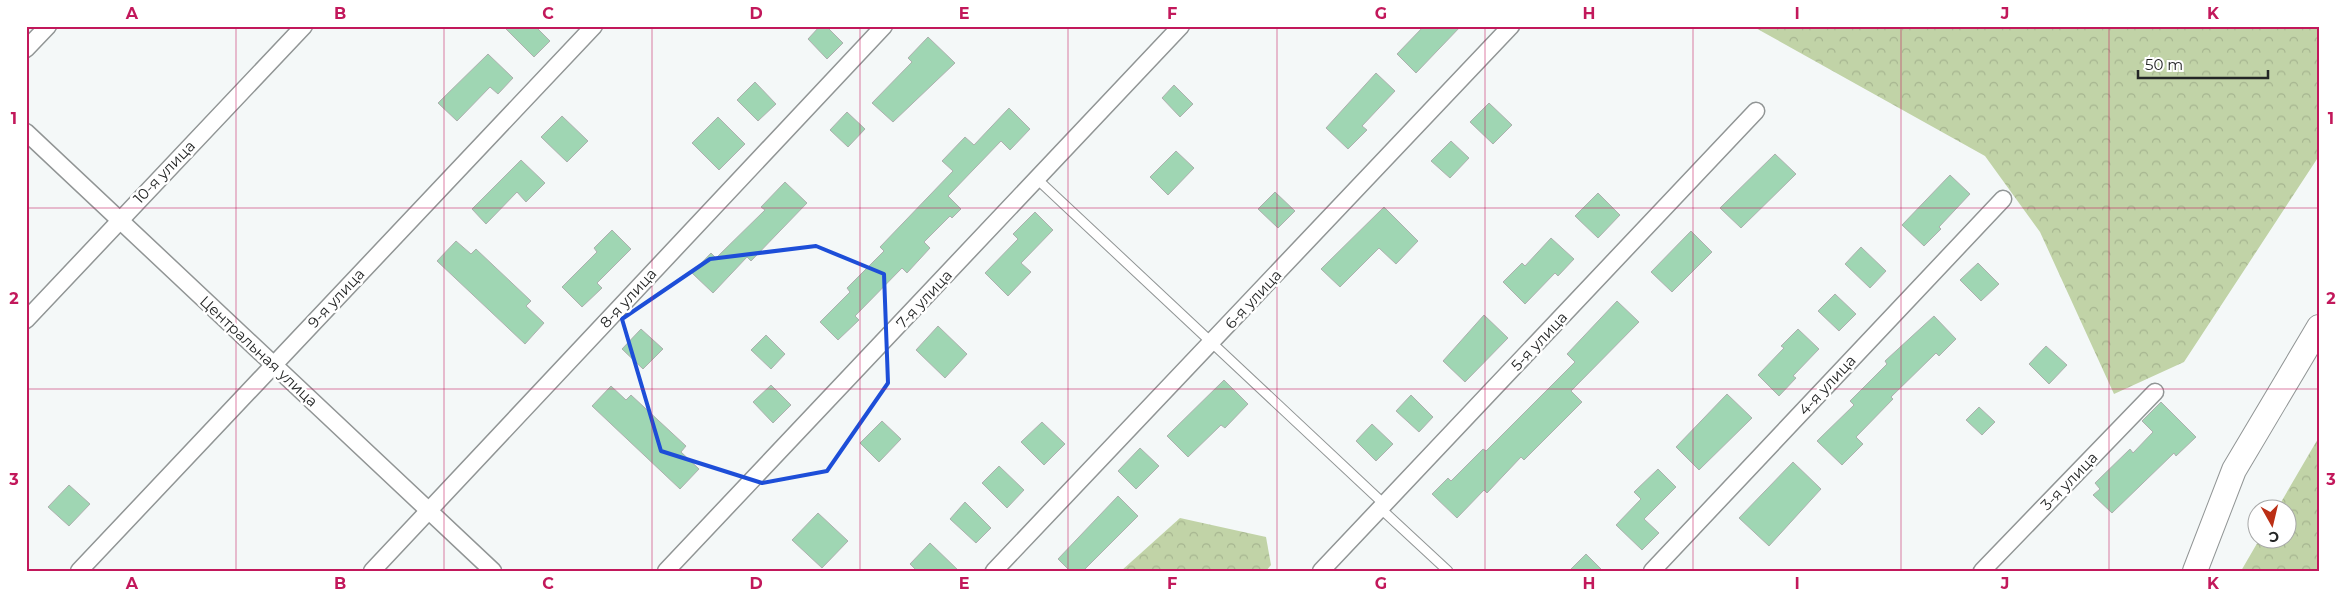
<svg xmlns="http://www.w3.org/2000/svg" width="2345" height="597" viewBox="0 0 2345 597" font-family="Montserrat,sans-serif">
<defs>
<pattern id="forest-crowns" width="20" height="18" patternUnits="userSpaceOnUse" patternTransform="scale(1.25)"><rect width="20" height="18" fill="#c1d3a7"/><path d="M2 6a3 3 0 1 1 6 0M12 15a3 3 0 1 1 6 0" fill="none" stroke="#a6b590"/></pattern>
</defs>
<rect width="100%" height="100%" fill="#f4f8f8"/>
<g fill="url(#forest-crowns)">
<path d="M1752,26H2319V156L2184,362L2114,394L2040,232L1985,156Z"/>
<path d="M2319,437V571H2241L2259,540H2288V510L2277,509Z"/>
<path d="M1180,518L1266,537L1271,565L1266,571H1121Z"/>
</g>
<g fill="#9fd6b3" stroke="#adb0ae">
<path d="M503,26H535L550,41L534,57Z"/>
<path d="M820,26H826L843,43L827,59L808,39Z"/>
<path d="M1424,26H1461L1416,73L1397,54Z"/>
<path d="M928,37L955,63L893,122L872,103L912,62L908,58Z"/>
<path d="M488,54L513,78L498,94L490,87L457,121L438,103Z"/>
<path d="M1376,73L1395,91L1362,126L1367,130L1348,149L1326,128Z"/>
<path d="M755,82L776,104L758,121L737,100Z"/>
<path d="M1174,85L1193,104L1180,117L1162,98Z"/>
<path d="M1489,103L1512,125L1493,144L1470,122Z"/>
<path d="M1009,108L1030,129L1010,150L1001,141L948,196L961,209L952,218L950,216L924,242L930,248L907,273L902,268L855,316L859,320L838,340L820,322L850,292L847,288L884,251L880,247L953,171L942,161L965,137L974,145Z"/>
<path d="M847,112L865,129L848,147L830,130Z"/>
<path d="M562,116L588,141L567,162L541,137Z"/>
<path d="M718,117L745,144L719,170L692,143Z"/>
<path d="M1451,141L1469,158L1450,178L1431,161Z"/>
<path d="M1176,151L1194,168L1168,195L1150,177Z"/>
<path d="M1775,154L1796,174L1741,228L1720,208Z"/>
<path d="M521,160L545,183L526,202L517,192L486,224L472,209Z"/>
<path d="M1950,175L1970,194L1939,227L1941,229L1924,246L1902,225Z"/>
<path d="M785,182L807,203L751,261L747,257L713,293L692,273L711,253L716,258L765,210L761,207Z"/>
<path d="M1275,192L1295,211L1278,228L1258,209Z"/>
<path d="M1598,193L1620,215L1598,238L1575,216Z"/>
<path d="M1384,207L1418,241L1396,264L1379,248L1340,287L1321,269Z"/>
<path d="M1035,212L1053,230L1021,263L1031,272L1008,296L985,273L1018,239L1013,234Z"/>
<path d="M612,230L631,249L597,283L602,288L582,307L562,287L597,252L594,248Z"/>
<path d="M1691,231L1712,252L1672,292L1651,272Z"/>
<path d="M1551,238L1574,259L1558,276L1555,273L1525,304L1503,282L1522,263L1525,266Z"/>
<path d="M456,241L471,254L476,249L531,301L526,306L544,323L525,344L437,261Z"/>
<path d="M1861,247L1886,271L1870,288L1845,264Z"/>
<path d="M1978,263L1999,284L1981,301L1960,280Z"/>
<path d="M1835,294L1856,314L1839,331L1818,311Z"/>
<path d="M1617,301L1639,322L1571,391L1582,402L1524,460L1521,457L1487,493L1484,490L1457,518L1432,494L1448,478L1451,481L1483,449L1486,451L1575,362L1567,354Z"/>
<path d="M1484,315L1508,338L1465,382L1443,361Z"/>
<path d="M1934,316L1956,339L1939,356L1936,353L1891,397L1893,399L1856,437L1863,444L1842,465L1817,441L1854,405L1850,401L1887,364L1885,361Z"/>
<path d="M938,326L967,354L945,378L916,350Z"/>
<path d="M641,329L663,349L643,369L622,349Z"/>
<path d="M1798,329L1819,349L1793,376L1796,378L1779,396L1758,375L1784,348L1781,346Z"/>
<path d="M766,335L785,354L771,369L751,350Z"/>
<path d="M2046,346L2067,365L2049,384L2029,364Z"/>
<path d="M1224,380L1248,404L1225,428L1221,425L1188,457L1167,436Z"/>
<path d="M771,385L791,405L773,423L753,402Z"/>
<path d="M611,386L626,400L631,395L686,446L681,452L699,469L680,489L592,406Z"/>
<path d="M1727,394L1752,418L1699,470L1676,447Z"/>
<path d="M1411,395L1433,417L1419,432L1396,411Z"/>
<path d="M2161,402L2196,437L2176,456L2174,453L2112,513L2093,495L2100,489L2095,483L2130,449L2133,453L2153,432L2142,421Z"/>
<path d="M1979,407L1995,422L1982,435L1966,420Z"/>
<path d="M882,421L901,439L879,462L860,443Z"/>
<path d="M1042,422L1065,444L1044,465L1021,442Z"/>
<path d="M1372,424L1393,444L1376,461L1356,441Z"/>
<path d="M1140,448L1159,466L1136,489L1118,471Z"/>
<path d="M1793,462L1821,489L1769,546L1739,518Z"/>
<path d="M999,466L1024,490L1007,508L982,483Z"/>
<path d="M1658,469L1676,487L1644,519L1659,533L1642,550L1616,525L1641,499L1634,492Z"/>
<path d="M69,485L90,504L69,526L48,507Z"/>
<path d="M1118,496L1138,516L1083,571H1070L1058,559Z"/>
<path d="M965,502L991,528L976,543L950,519Z"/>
<path d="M818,513L848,541L822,568L792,540Z"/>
<path d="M930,543L959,571H917L910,564Z"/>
<path d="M1586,554L1603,571H1569Z"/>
</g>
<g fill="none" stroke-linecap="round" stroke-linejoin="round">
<g stroke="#919595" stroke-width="11">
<g id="lane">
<path d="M1037,179L1384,504"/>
<path d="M1380,508L1448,571"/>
</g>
</g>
<g stroke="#919595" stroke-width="19">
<g id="street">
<path d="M26,49L48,26"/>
<path d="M26,132L493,571"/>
<path d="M26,320L304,26"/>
<path d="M79,571L594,26"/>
<path d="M372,571L884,26"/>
<path d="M666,571L1181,26"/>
<path d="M994,571L1511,26"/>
<path d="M1321,571L1756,111"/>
<path d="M1652,571L2003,199"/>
<path d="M1982,571L2155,392"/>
</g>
</g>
<g stroke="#919595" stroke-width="26">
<path id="secondary" d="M2195,571L2234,470L2319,327"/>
</g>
<use href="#lane" stroke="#fff" stroke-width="9"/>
<use href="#street" stroke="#fff" stroke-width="16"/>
<use href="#secondary" stroke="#fff" stroke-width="24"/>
</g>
<path fill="none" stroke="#1d4ed8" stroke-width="4" stroke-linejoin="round" d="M816,246L884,274L888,383L827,471L762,483L661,451L622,319L710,259Z"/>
<path fill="none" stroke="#c2185b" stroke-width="1" stroke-opacity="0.55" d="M236,26V571M444,26V571M652,26V571M860,26V571M1068,26V571M1277,26V571M1485,26V571M1693,26V571M1901,26V571M2109,26V571M26,208H2319M26,389H2319"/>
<g text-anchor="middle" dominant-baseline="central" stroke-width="5" stroke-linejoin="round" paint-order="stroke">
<g font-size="15" fill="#242626" stroke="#fff">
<text transform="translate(164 172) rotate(-46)">10-я улица</text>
<text transform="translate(336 298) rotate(-47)">9-я улица</text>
<text transform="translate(628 298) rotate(-47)">8-я улица</text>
<text transform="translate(924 299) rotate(-47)">7-я улица</text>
<text transform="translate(1253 299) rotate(-47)">6-я улица</text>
<text transform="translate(1539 341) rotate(-47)">5-я улица</text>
<text transform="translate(259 351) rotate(43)">Центральная улица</text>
<text transform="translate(1827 385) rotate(-47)">4-я улица</text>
<text transform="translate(2069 481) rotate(-46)">3-я улица</text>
</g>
</g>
<rect width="2345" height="597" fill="none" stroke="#ffffff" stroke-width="55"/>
<g transform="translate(2272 524) rotate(172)"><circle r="24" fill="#ffffff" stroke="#a7a8a8"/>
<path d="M0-4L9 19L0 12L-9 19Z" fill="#bb2f15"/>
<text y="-8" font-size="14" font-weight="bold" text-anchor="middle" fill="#242626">С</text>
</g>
<path d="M2138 70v8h130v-8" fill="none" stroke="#242626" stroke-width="2.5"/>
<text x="2145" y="70" font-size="15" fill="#242626" stroke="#ffffff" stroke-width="4" paint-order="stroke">50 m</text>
<rect x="28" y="28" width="2290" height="542" fill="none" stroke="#c2185b" stroke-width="2"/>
<g font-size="16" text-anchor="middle" font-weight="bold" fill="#c2185b">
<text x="132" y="19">A</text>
<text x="340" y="19">B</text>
<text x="548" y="19">C</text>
<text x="756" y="19">D</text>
<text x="964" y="19">E</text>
<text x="1172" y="19">F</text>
<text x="1381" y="19">G</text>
<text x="1589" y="19">H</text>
<text x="1797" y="19">I</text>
<text x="2005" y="19">J</text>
<text x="2213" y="19">K</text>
<text x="14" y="124">1</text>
<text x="2331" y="124">1</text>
<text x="14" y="304">2</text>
<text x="2331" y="304">2</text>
<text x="14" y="485">3</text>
<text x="2331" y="485">3</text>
<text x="132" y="589">A</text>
<text x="340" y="589">B</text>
<text x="548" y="589">C</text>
<text x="756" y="589">D</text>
<text x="964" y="589">E</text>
<text x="1172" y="589">F</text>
<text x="1381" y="589">G</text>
<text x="1589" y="589">H</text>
<text x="1797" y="589">I</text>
<text x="2005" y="589">J</text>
<text x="2213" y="589">K</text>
</g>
</svg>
